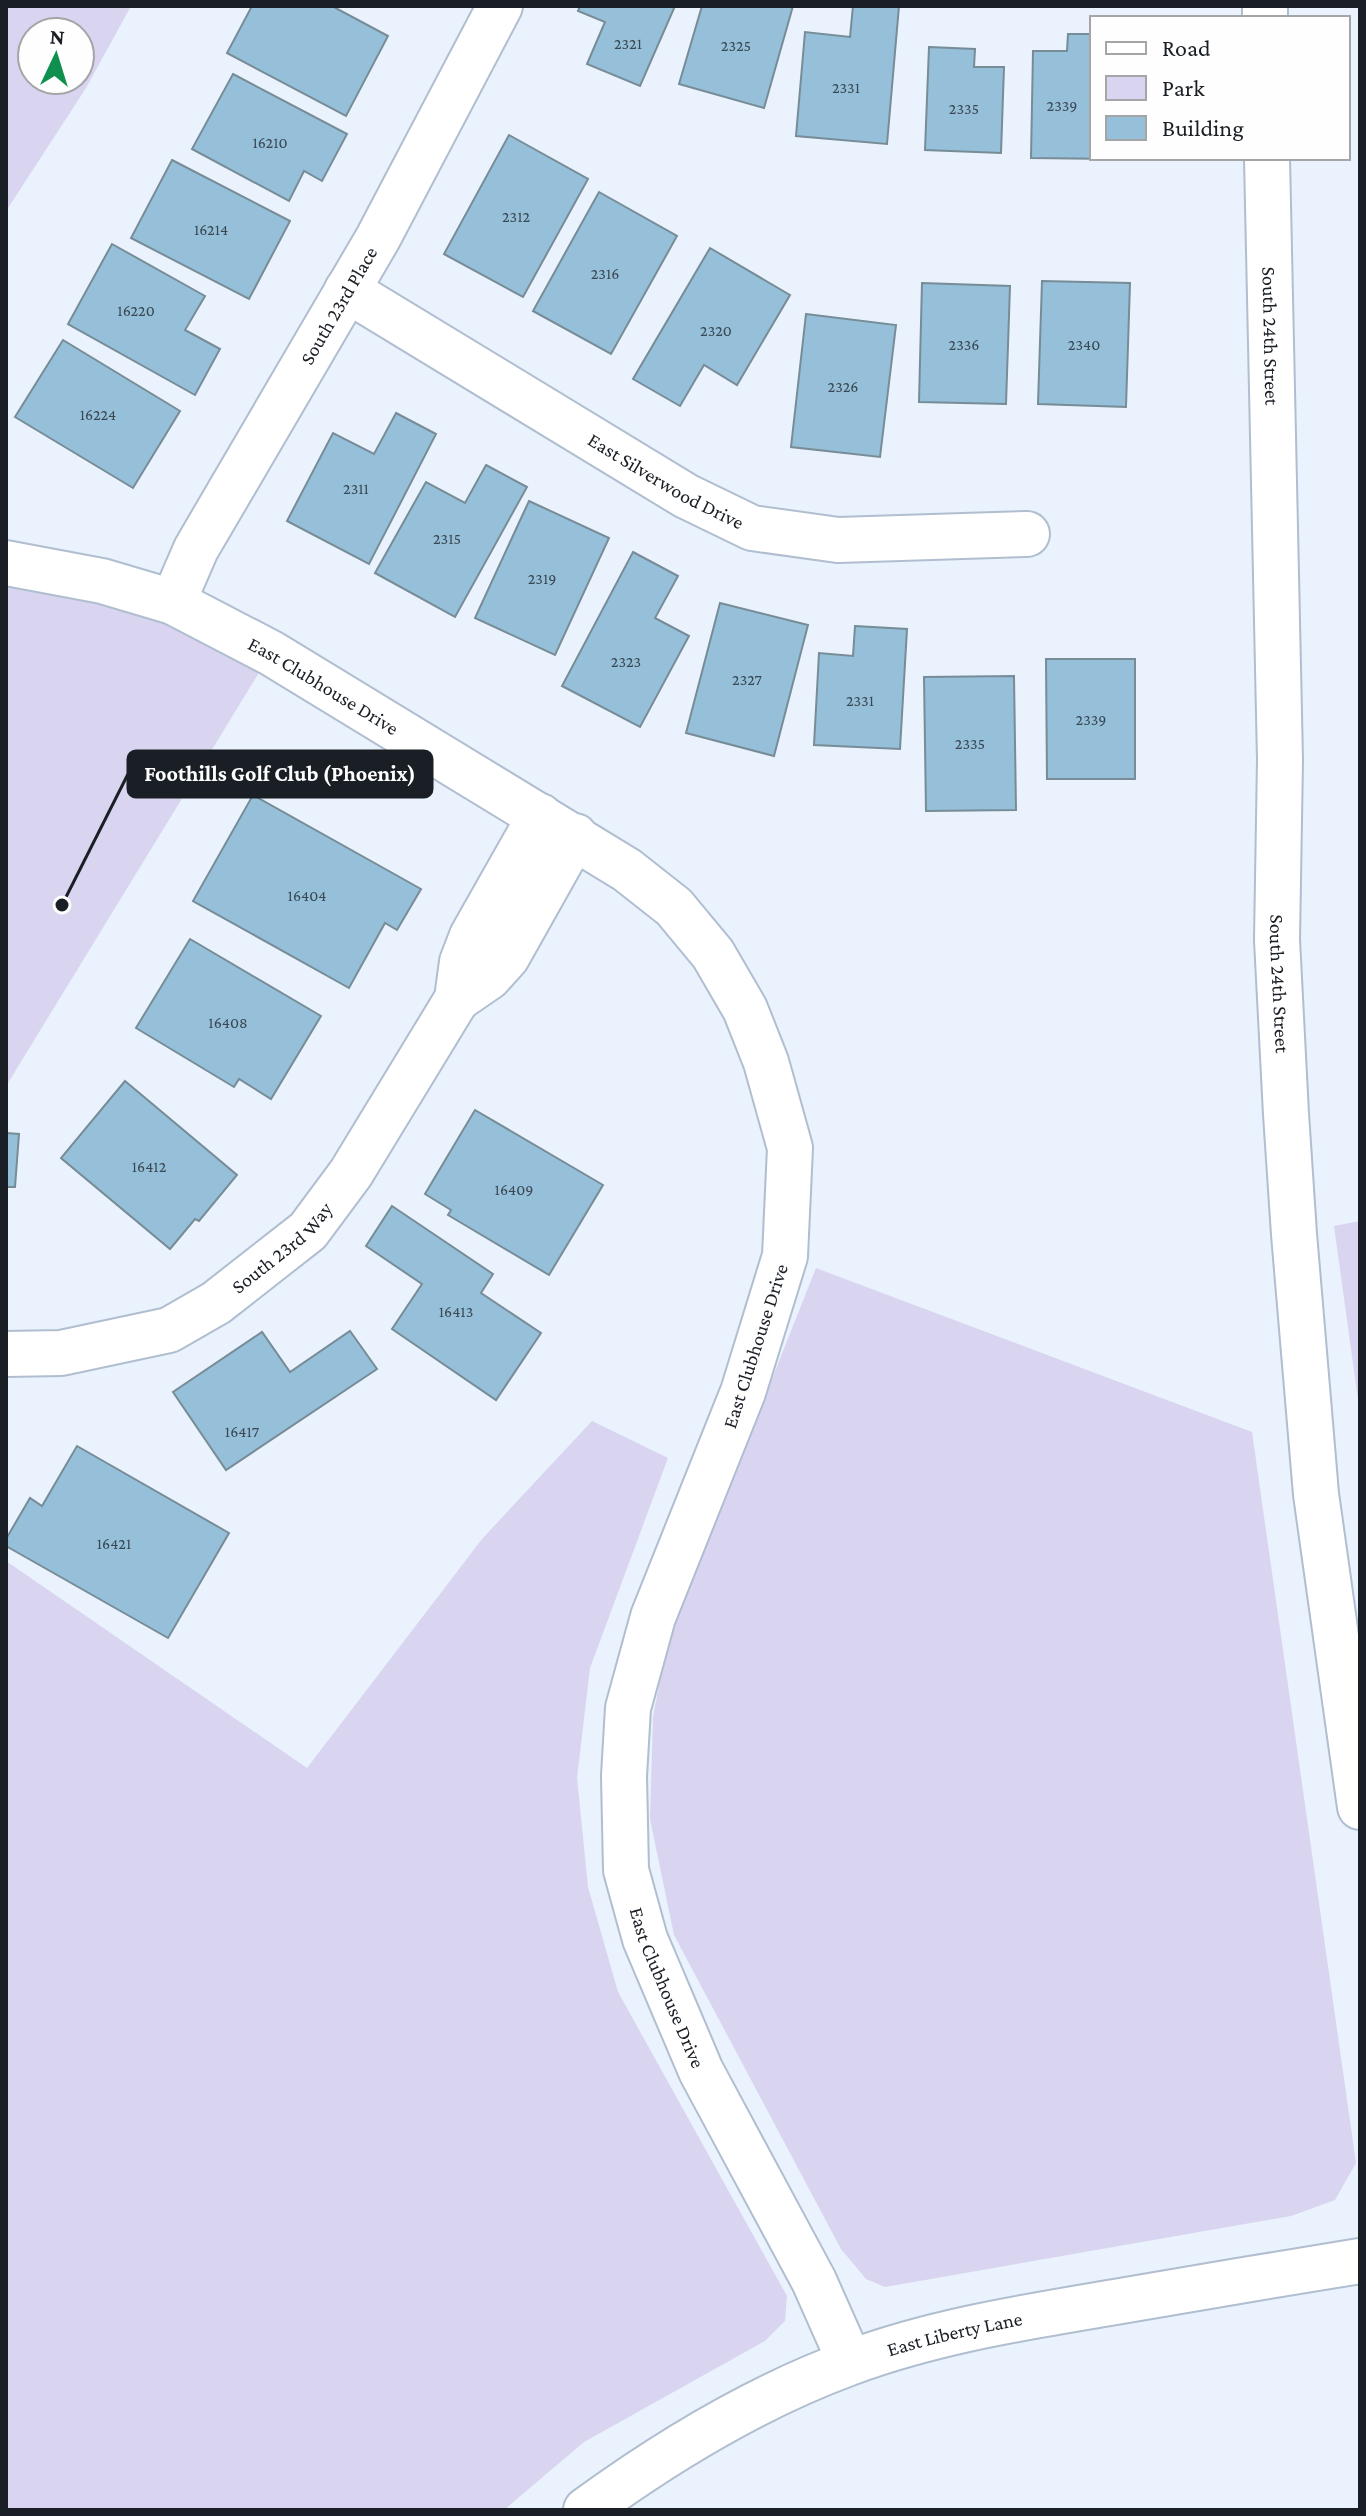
<svg xmlns="http://www.w3.org/2000/svg" width="1366" height="2516" viewBox="0 0 1366 2516" font-family="'Crimson Pro',serif">
<rect width="100%" height="100%" fill="#e9f2fd"/>
<g fill="#d9d4f0" fill-rule="evenodd">
<path d="M6,6H131L86,88L6,211ZM32,32H80V80H32Z"/>
<path d="M6,563L271,653L8,1083H6Z"/>
<path d="M1360,1221V1414L1334,1226Z"/>
<path d="M816,1268L1252,1432L1356,2163L1335,2200L1291,2216L885,2287L866,2279L841,2249L674,1935L650,1819L653,1717L667,1643Z"/>
<path d="M592,1421L668,1458L590,1668L577,1778L588,1887L618,1992L787,2296L785,2321L765,2341L584,2442L504,2510H6V1561L307,1768L482,1539Z"/>
</g>
<g fill="#96c0d9" stroke="#778c97" stroke-width="2">
<path d="M252,6H332L388,36L346,116L227,53Z"/>
<path d="M580,6H675L640,86L587,64L605,22L578,11Z"/>
<path d="M702,6H793L764,108L679,84Z"/>
<path d="M853,6H899L887,144L796,136L805,32L850,37Z"/>
<path d="M1068,34H1092V158L1114,159L1031,158L1033,51H1067Z"/>
<path d="M929,47L975,49L974,67H1004L1001,153L925,150Z"/>
<path d="M233,74L347,134L322,181L304,171L289,201L192,149Z"/>
<path d="M509,135L588,179L523,297L444,254Z"/>
<path d="M172,160L290,221L249,299L131,238Z"/>
<path d="M599,192L677,236L611,354L533,311Z"/>
<path d="M112,244L205,296L185,330L220,349L195,395L68,324Z"/>
<path d="M710,248L790,295L737,385L704,365L680,406L633,379Z"/>
<path d="M1042,281L1130,283L1126,407L1038,404Z"/>
<path d="M922,283L1010,286L1006,404L919,402Z"/>
<path d="M806,314L896,325L880,457L791,447Z"/>
<path d="M63,340L180,411L133,488L15,417Z"/>
<path d="M396,413L436,434L369,564L287,521L333,433L374,454Z"/>
<path d="M486,465L527,487L455,617L375,573L426,482L465,503Z"/>
<path d="M529,501L609,538L555,655L475,618Z"/>
<path d="M633,552L678,576L655,618L689,636L640,727L562,686Z"/>
<path d="M720,603L808,625L774,756L686,733Z"/>
<path d="M855,626L907,629L900,749L814,745L819,653L853,656Z"/>
<path d="M1046,659H1135V779H1047Z"/>
<path d="M1014,676L1016,810L926,811L924,677Z"/>
<path d="M253,795L421,889L397,930L385,923L349,988L193,901Z"/>
<path d="M190,939L321,1016L271,1099L239,1079L234,1087L136,1028Z"/>
<path d="M125,1081L237,1175L199,1221L195,1219L170,1249L61,1158Z"/>
<path d="M475,1110L603,1185L549,1275L448,1215L451,1210L425,1194Z"/>
<path d="M6,1133L19,1134L15,1187H6Z"/>
<path d="M392,1206L493,1274L481,1293L541,1333L496,1400L392,1329L422,1284L366,1246Z"/>
<path d="M350,1331L377,1369L226,1470L173,1392L262,1332L290,1372Z"/>
<path d="M77,1446L229,1533L168,1638L6,1546V1539L30,1498L42,1506Z"/>
</g>
<g fill="none" stroke-linecap="round" stroke-linejoin="round">
<g stroke="#b0bed0" stroke-width="48">
<g id="street">
<path id="s1" d="M347,290L686,496L752,528L838,540L1027,534"/>
<path id="s2" d="M6,563L102,581L173,602L271,653L627,870L674,907L713,954L745,1009L766,1062L790,1148L785,1256L743,1392L653,1617L628,1708L624,1776L626,1870L645,1939L701,2071L814,2281L850,2362"/>
<path id="s3" d="M173,602L196,549L378,238L500,6"/>
<path d="M457,999L489,977L507,957L575,836"/>
<path id="s4" d="M6,1354L61,1353L169,1330L216,1303L308,1231L351,1173L457,999L462,962L472,936L540,816"/>
</g>
</g>
<g stroke="#b0bed0" stroke-width="48">
<g id="secondary">
<path d="M1265,6V18"/>
<path id="s5" d="M1267,158L1280,760L1277,940L1286,1114L1294,1234L1316,1494L1360,1807"/>
<path id="s6" d="M586,2510C667,2451 754,2398 849,2363C935,2331 1026,2317 1115,2302C1197,2288 1278,2274 1360,2261"/>
</g>
</g>
<use href="#street" stroke="#fff" stroke-width="44"/>
<use href="#secondary" stroke="#fff" stroke-width="44"/>
</g>
<g text-anchor="middle" dominant-baseline="central" stroke-width="8" stroke-linejoin="round" paint-order="stroke">
<g font-size="16" fill="#394752">
<text x="628" y="43">2321</text>
<text x="736" y="45">2325</text>
<text x="846" y="87">2331</text>
<text x="1062" y="105">2339</text>
<text x="964" y="108">2335</text>
<text x="270" y="142">16210</text>
<text x="516" y="216">2312</text>
<text x="211" y="229">16214</text>
<text x="605" y="273">2316</text>
<text x="136" y="310">16220</text>
<text x="716" y="330">2320</text>
<text x="964" y="344">2336</text>
<text x="1084" y="344">2340</text>
<text x="843" y="386">2326</text>
<text x="98" y="414">16224</text>
<text x="356" y="488">2311</text>
<text x="447" y="538">2315</text>
<text x="542" y="578">2319</text>
<text x="626" y="661">2323</text>
<text x="747" y="679">2327</text>
<text x="860" y="700">2331</text>
<text x="1091" y="719">2339</text>
<text x="970" y="743">2335</text>
<text x="307" y="895">16404</text>
<text x="228" y="1022">16408</text>
<text x="149" y="1166">16412</text>
<text x="514" y="1189">16409</text>
<text x="456" y="1311">16413</text>
<text x="242" y="1431">16417</text>
<text x="114" y="1543">16421</text>
</g>
<g font-size="20" fill="#1a1f25" stroke="#fefefe">
<text stroke="none"><textPath href="#s3" startOffset="340">South 23rd Place</textPath></text>
<text stroke="none"><textPath href="#s5" startOffset="178">South 24th Street</textPath></text>
<text stroke="none"><textPath href="#s1" startOffset="372">East Silverwood Drive</textPath></text>
<text stroke="none"><textPath href="#s2" startOffset="344">East Clubhouse Drive</textPath></text>
<text stroke="none"><textPath href="#s5" startOffset="826">South 24th Street</textPath></text>
<text stroke="none"><textPath href="#s4" startOffset="306">South 23rd Way</textPath></text>
<text transform="translate(755 1346) rotate(-72)">East Clubhouse Drive</text>
<text stroke="none"><textPath href="#s2" startOffset="1904">East Clubhouse Drive</textPath></text>
<text stroke="none"><textPath href="#s6" startOffset="412">East Liberty Lane</textPath></text>
</g>
</g>
<path fill="none" stroke="#1a1f25" stroke-width="3" d="M62 905L128 774"/>
<circle fill="#1a1f25" stroke="#fefefe" stroke-width="3" cx="62" cy="905" r="8"/>
<rect fill="#1a1f25" stroke="#1a1f25" stroke-width="3" x="128" y="751" width="304" height="46" rx="8"/>
<g font-size="22" text-anchor="middle" font-weight="bold" fill="#fff">
<text x="280" y="781">Foothills Golf Club (Phoenix)</text>
</g>
<rect width="1366" height="2516" fill="none" stroke="#1a1f25" stroke-width="16"/>
<rect x="1090" y="16" width="260" height="144" fill="#fefefe" stroke="#a3a5a7" stroke-width="2"/>
<rect x="1106" y="42" width="40" height="12" fill="#ffffff" stroke="#a3a5a7" stroke-width="2"/>
<text x="1162" y="56" font-size="24" fill="#1a1f25">Road</text>
<rect x="1106" y="76" width="40" height="24" fill="#d9d4f0" stroke="#a3a5a7" stroke-width="2"/>
<text x="1162" y="96" font-size="24" fill="#1a1f25">Park</text>
<rect x="1106" y="116" width="40" height="24" fill="#96c0d9" stroke="#a3a5a7" stroke-width="2"/>
<text x="1162" y="136" font-size="24" fill="#1a1f25">Building</text>
<g transform="translate(56 56) rotate(4)"><circle r="38" fill="#fefefe" stroke="#a3a5a7" stroke-width="2"/>
<path d="M0-6L14 30L0 20L-14 30Z" fill="#10904e"/>
<text y="-12" font-size="22" font-weight="bold" text-anchor="middle" fill="#1a1f25">N</text>
</g>
</svg>
